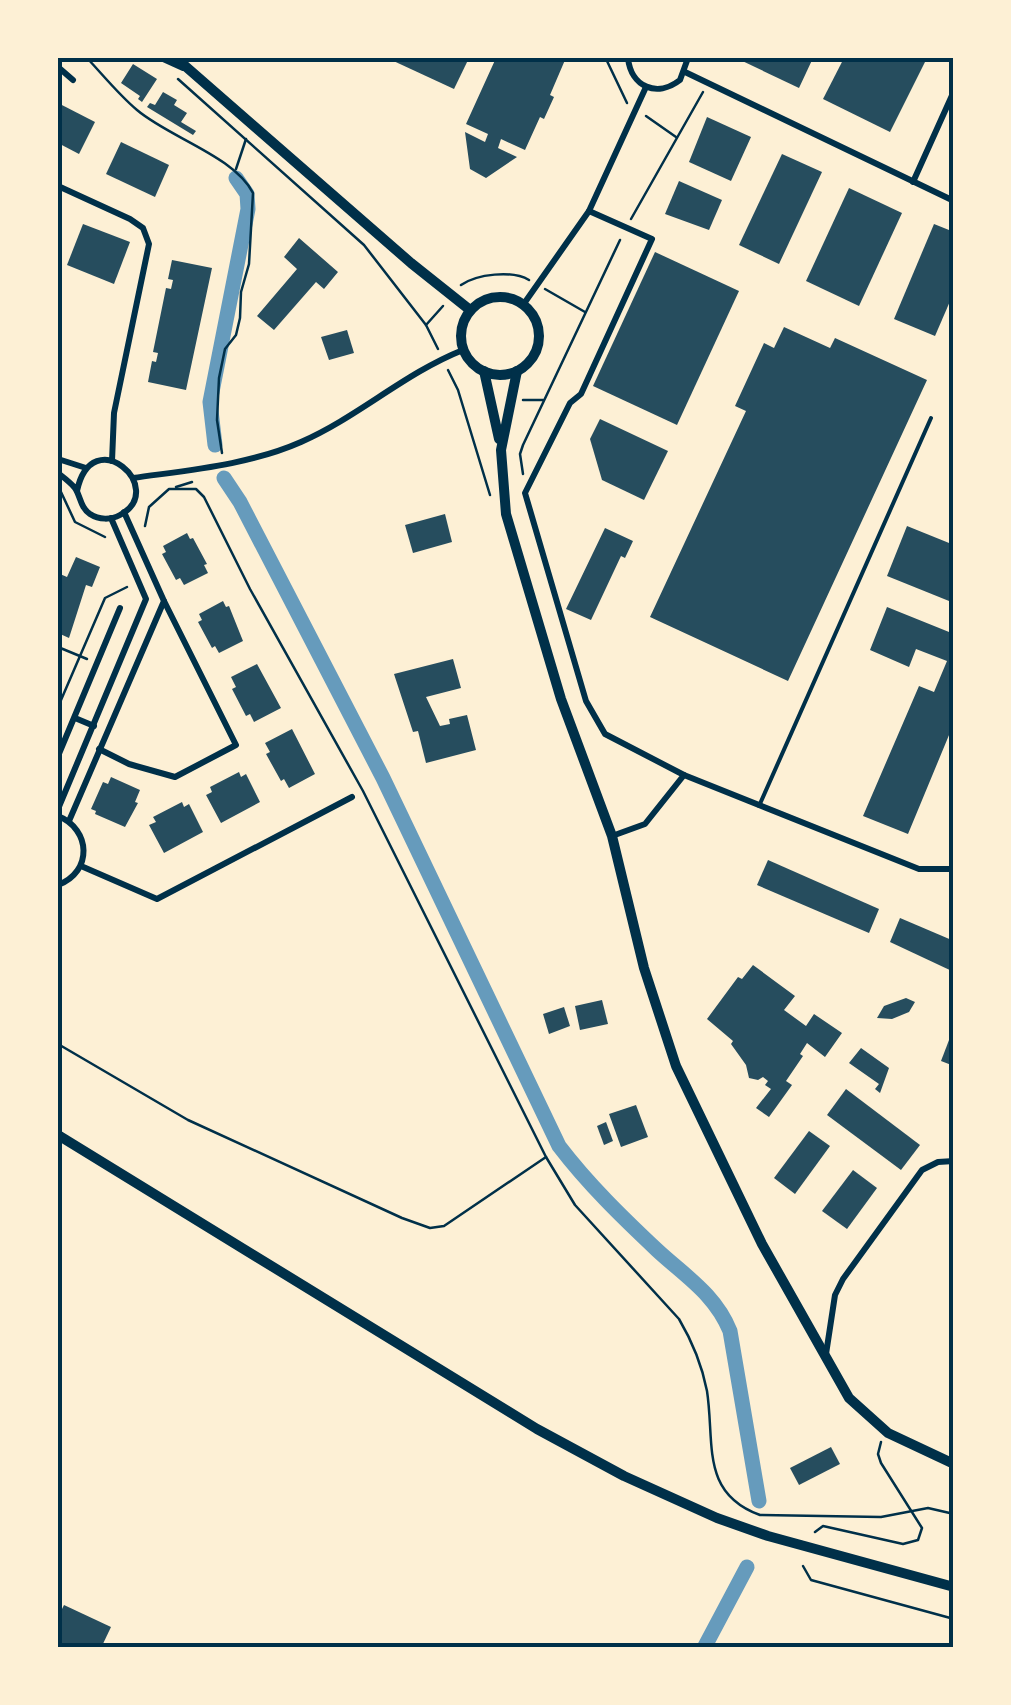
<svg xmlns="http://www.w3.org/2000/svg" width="1011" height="1705" viewBox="0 0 1011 1705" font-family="'Public Sans',sans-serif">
<rect width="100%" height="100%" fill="#fdf0d5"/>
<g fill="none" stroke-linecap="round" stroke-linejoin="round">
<g stroke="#669bbc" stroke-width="15">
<path d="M215,445L210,402L248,209L247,194L236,178"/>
<path d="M224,478L240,502L383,778L559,1146C588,1184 622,1217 657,1250C685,1276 715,1294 730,1331L759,1501"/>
<path d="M704,1648L747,1567"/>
</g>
</g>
<g fill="#264d5e">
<path d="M387,58H469L454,89Z"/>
<path d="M496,58L565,60L550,95L554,97L544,119L540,117L525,150L501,139L498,148L517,157L486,178L470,169L465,132L485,142L488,134L466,124Z"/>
<path d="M736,58H813L799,88Z"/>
<path d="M844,58H927L890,132L823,99Z"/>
<path d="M133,64L157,79L142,102L138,99L140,96L121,83Z"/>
<path d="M163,92L177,100L174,105L187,113L181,122L196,131L193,135L147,107L150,103L155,105Z"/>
<path d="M58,103L95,122L79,154L58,143Z"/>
<path d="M707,117L751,137L731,181L689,162Z"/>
<path d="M121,142L169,165L155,197L106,174Z"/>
<path d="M782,154L822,172L779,264L739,245Z"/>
<path d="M679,181L722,200L709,230L665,214Z"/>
<path d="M849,188L902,213L859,306L806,281Z"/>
<path d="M83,224L130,242L114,284L67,265Z"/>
<path d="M934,224L954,232V292L935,336L894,319Z"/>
<path d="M299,238L338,272L324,289L316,282L274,330L257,316L297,269L284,257Z"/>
<path d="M655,252L739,291L677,425L593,386Z"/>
<path d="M172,260L212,268L186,390L148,382L152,361L156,362L158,353L153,352L166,288L171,289L173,280L168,279Z"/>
<path d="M784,327L830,348L835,338L927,380L788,681L650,617L746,411L735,406L764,343L774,348Z"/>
<path d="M347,330L354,353L329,360L321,337Z"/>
<path d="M600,419L668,451L644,500L602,480L590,439Z"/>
<path d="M445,514L452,542L413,553L405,525Z"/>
<path d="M907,526L954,545V603L887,576Z"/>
<path d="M605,528L633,541L625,558L621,556L591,620L566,609Z"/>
<path d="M187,533L190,539L193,538L207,564L204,565L208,573L184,585L180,578L176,580L162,554L166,552L163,546Z"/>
<path d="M76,557L100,567L92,587L86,585L69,638L58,633V578L60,574L67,577Z"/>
<path d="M223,601L226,607L229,606L243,641L219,653L215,646L212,648L198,622L202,620L199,614Z"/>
<path d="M887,607L954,634V723L908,834L863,816L919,686L934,692L947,661L916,649L909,667L870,650Z"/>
<path d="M453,659L461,688L426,697L440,726L450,724L449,719L467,715L476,750L426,763L418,731L413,732L394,674Z"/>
<path d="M257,664L281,708L254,722L250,714L246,716L232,689L236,687L231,677Z"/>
<path d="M292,729L315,774L289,788L284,779L281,781L266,754L270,752L265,743Z"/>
<path d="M239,772L241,777L246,774L260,802L221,823L206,795L212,792L210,787Z"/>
<path d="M111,777L140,790L135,802L138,803L125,827L95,814L96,811L91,809L103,782L108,784Z"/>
<path d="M182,802L184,807L189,804L203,832L164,853L149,825L156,822L153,817Z"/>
<path d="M768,860L879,909L869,933L757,885Z"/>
<path d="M900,918L954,941V972L890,942Z"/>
<path d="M753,965L795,996L784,1010L806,1026L814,1014L842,1033L825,1057L807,1043L800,1054L803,1056L786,1081L792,1085L769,1117L756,1108L771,1089L765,1085L768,1081L763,1077L758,1080L749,1078L746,1065L731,1044L733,1041L707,1019L738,977L742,979Z"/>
<path d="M906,998L915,1002L909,1012L892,1019L877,1018L884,1006Z"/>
<path d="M602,1000L608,1024L580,1030L575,1006Z"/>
<path d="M564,1007L570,1026L549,1034L543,1014Z"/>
<path d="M954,1027V1066L941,1061Z"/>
<path d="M861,1048L889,1068L880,1093L875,1089L879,1084L849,1063Z"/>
<path d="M846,1089L920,1145L901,1170L827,1115Z"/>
<path d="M636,1105L648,1137L621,1147L609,1114Z"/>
<path d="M606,1122L613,1141L604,1145L597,1126Z"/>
<path d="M809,1131L830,1146L795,1194L774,1178Z"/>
<path d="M853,1170L877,1188L847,1229L822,1211Z"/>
<path d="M831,1447L840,1464L799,1485L790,1468Z"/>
<path d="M64,1605L111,1627L101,1648H58V1617Z"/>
</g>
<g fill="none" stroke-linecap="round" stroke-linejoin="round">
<g stroke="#003049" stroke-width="2.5">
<path d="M87,58C103,75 119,95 137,110C170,138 234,156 253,193L249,264L241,292L240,318L236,335L225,349L219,378L217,420L222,453"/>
<path d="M609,58L607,61L627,103"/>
<path d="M178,79L364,245L426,325"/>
<path d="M646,116L676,137"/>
<path d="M236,169L246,139"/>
<path d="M631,219L703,92"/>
<path d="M461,285C477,274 512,270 529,280"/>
<path d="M545,289L585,312"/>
<path d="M438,349L426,325L443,306"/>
<path d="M448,370L458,390L490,495"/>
<path d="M523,400H543"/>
<path d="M523,474L520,454L523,445L620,240"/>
<path d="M176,487L192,482"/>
<path d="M61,492L75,522L105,537"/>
<path d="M145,526L149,507L169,489H196L204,497L250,589L363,791L546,1157L575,1205L679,1319C692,1341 702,1365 707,1391C715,1443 700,1493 760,1515L881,1517L928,1508L954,1514"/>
<path d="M58,647L87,659"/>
<path d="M58,707L105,598L127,587"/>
<path d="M58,1044L188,1120L402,1218L430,1228L444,1226L546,1157"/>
<path d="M815,1532L823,1526L903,1544L918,1540L922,1528L881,1463L878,1454L881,1442"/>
<path d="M803,1566L811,1580L954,1619"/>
</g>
<path stroke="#003049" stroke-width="4" d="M759,806L931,418"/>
<g stroke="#003049" stroke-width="6">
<path d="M161,58L183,68"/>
<path d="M628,58C631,87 657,98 680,80L688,58"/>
<path d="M58,67L73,80"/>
<path d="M685,72L954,201"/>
<path d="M913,182L954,91"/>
<path d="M58,186L130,219L143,228L149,244L114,413L112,461"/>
<path d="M589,211L652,239L581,394L570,403L525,493L586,701L605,734L684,775L645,824L612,836"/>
<path d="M523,305L589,211L646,87"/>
<path d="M58,459L86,468"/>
<path d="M58,473C63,477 70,482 75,488C81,497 80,507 90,514C99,520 111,520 120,515C169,489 92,420 77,491"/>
<path d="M133,478C189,470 249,465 301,442C358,417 405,373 463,350"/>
<path d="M75,718L94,726"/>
<path d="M99,749L129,764L175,777L236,745L164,601"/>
<path d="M58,756L120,608"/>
<path d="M684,775L919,869H954"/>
<path d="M58,809L146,599L111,518"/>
<path d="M58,816C91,829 93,872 58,885"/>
<path d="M954,817V826"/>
<path d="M69,821L164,601L124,512"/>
<path d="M81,866L157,899L352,797"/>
<path d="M826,1354L835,1295L843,1279L922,1170L938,1162L954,1161"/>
</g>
<g stroke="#003049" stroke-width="10">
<path d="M176,58L411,263L470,310"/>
<circle cx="500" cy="336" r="39"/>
<path d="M484,371L499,439"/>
<path d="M517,371L501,450L506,514L561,699L612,836L644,968L676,1066L762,1244L849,1398L888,1433L954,1464"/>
</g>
<path stroke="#003049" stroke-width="10" d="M58,1135L537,1429L624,1476L717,1518L768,1536L954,1587"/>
</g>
<rect width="1011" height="1705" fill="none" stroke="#fdf0d5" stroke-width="120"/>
<rect x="60" y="60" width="891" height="1585" fill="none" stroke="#003049" stroke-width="4"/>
</svg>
